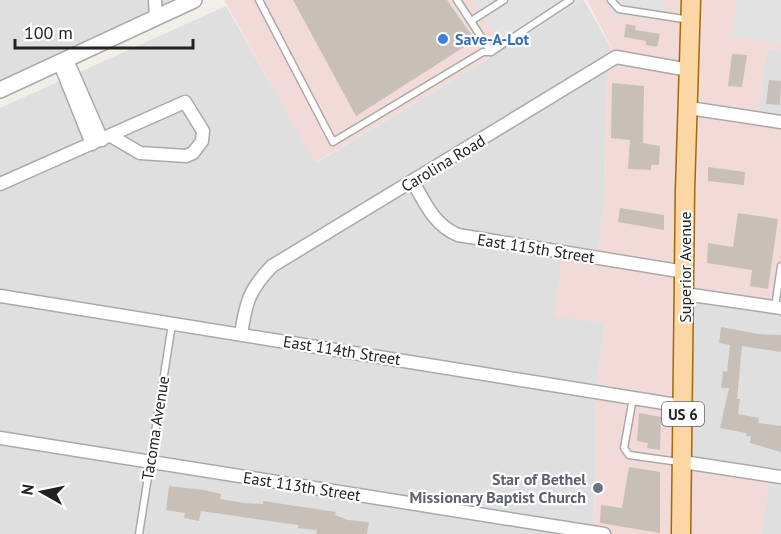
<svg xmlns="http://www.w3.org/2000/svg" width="781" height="534" viewBox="0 0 781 534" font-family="'PT Sans',sans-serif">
<rect width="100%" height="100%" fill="#f2efe9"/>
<g fill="#e0dfdf">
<path d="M0,0H194L0,90Z"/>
<path d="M584,0L616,57L607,63L605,199L597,258L554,315L605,323L596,392L594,534H0V108L226,6L316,163Z"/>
<path d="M767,49L781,51V122L757,119Z"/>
<path d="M781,266V534H761L770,475L683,462L685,294Z"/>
</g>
<g fill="#f2dad9">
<path d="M224,0H584L315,163Z"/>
<path d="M587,0H781V51L767,49L758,118L781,122V266L775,307L685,294L683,462L771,475L761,534H594L596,392L605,324L554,316L563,253L597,258L605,199L607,62L616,57Z"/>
</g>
<g fill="#e2e2e2">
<path d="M473,0H584L504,50Z"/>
<path d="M611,0H621L625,3L627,0H665L664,8L656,20L629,16L621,19L614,17L608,3Z"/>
<path d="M737,0H781V44L732,37Z"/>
</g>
<g fill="#c7bfb8">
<path d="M293,0H447L475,40L356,116Z"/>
<path d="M626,24L636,26L635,30L660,34L657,47L646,45V41L624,37Z"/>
<path d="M732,54L747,55L742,87L728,86Z"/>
<path d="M769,80L781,81L780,105L766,104Z"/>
<path d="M612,83L644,86L643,143L660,146L659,165H651V170L628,169L630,140L611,138Z"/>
<path d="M708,167L745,172L744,185L708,181Z"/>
<path d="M620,208L664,215V230L618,222Z"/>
<path d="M738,213L778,219L768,289L750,286L752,270L707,263L708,243L733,247Z"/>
<path d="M721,327L758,334L781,335V352L742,346L737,399H740L738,414L759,418L758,423L781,426V452L750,443L751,436H746V433L720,428L729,388H721L723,371L727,372L730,345L719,343Z"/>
<path d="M639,413L661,417L660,450L647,448L648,443L637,441Z"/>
<path d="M629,467L660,472V533L600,523L601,505L622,508Z"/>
<path d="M169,486L204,490L221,494L220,499L244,503L263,504V501L336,512L335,515L348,520L369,522L367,534H316L317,530L298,528V525L201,511L199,521L184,518L185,513L166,510Z"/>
</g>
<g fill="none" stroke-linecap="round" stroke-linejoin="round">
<g stroke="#a9a9a9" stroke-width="9">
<g id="service">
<path d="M259,0L333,142L483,52H491L570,0"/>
<path d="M457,0L491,52"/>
<path d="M611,0L619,9L690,20"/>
<path d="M471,21L504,0"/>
<path d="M775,307L781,266"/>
<path d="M633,398L624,448L629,455L679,462"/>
<path d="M139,534L172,324"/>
</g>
</g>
<g stroke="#a9a9a9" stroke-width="15">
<g id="minor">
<path d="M155,0L156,17"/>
<path d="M67,60L102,140"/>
<path d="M60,64L92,144"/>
<path d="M689,108L781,122"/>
<path d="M413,182C425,203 434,225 458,235L685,272"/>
<path d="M0,184L185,102L203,131L202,141L193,153L186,156L140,153L111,136"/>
<path d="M685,294L781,308"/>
<path d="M0,296L683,406"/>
<path d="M241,334C246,302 249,290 272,266L616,57L689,70"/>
<path d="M0,438L604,534"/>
<path d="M683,462L781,477"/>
</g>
</g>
<g stroke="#a9a9a9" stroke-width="18">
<path id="tertiary" d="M0,90L194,0"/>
</g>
<g stroke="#a06b00" stroke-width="21">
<path id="primary" d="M681,534L685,190L691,0"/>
</g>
<use href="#service" stroke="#fff" stroke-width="6"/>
<use href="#minor" stroke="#fff" stroke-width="12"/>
<use href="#tertiary" stroke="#fff" stroke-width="15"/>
<use href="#primary" stroke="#fcd6a4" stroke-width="18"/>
</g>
<circle fill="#3f7fe0" stroke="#fff" stroke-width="2" cx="443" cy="39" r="6"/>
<circle fill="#6b7280" stroke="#fff" stroke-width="2" cx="598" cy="488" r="6"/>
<g text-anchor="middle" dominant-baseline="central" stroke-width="4.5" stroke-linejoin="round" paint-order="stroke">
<rect fill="#fff" stroke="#646464" stroke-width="1.5" x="662" y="402" width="42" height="24" rx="4.5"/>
<g font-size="15" font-weight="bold" fill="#222">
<text x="683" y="414">US 6</text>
</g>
<g font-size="16" font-weight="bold" fill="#366cbe" stroke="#fff" text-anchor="start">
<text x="455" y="39">Save-A-Lot</text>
</g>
<g font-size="16" fill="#222" stroke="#fff">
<text transform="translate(443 163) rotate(-31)">Carolina Road</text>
<text transform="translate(536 248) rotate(9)">East 115th Street</text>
<text transform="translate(685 267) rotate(-90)">Superior Avenue</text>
<text transform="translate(342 350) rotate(9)">East 114th Street</text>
<text transform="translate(155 428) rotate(-81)">Tacoma Avenue</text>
<text transform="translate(302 486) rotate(9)">East 113th Street</text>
</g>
<g font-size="16" font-weight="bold" fill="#5b616d" stroke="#fff" text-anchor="end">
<text x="586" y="479">Star of Bethel<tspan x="586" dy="18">Missionary Baptist Church</tspan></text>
</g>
</g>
<g transform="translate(42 492) rotate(279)" stroke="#ffffff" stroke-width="4.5" paint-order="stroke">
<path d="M0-4.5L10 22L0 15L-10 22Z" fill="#222222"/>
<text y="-9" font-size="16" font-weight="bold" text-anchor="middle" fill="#222222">N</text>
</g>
<path d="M15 39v9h178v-9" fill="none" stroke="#222222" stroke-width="3"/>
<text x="24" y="39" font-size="18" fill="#222222" stroke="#ffffff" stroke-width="4.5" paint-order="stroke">100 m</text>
</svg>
